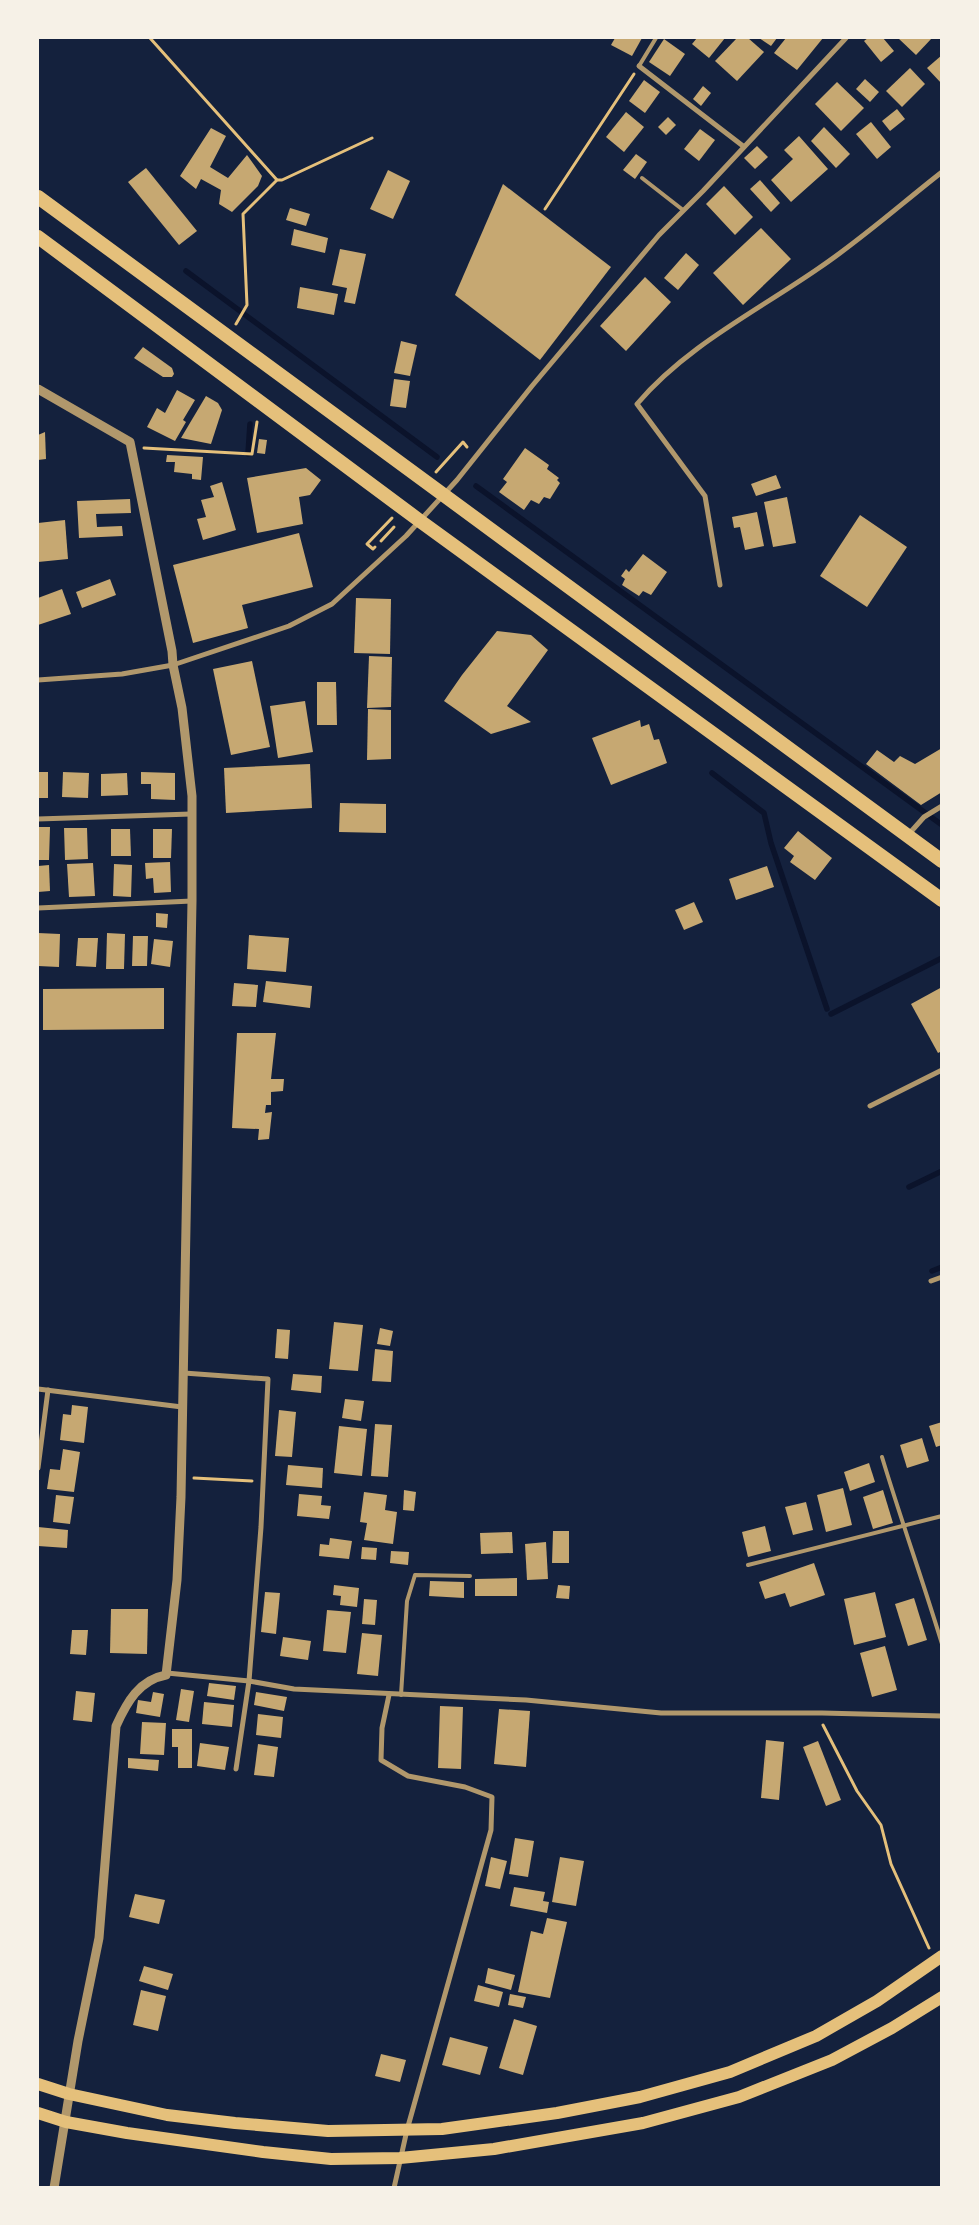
<svg xmlns="http://www.w3.org/2000/svg" width="979" height="2225" viewBox="0 0 979 2225" font-family="Roboto,sans-serif">
<rect width="100%" height="100%" fill="#14213d"/>
<g fill="none" stroke-linecap="round" stroke-linejoin="round">
<g stroke="#0b132b" stroke-width="5.5">
<path d="M186,271L437,457"/>
<path d="M248,454L250,424"/>
<path d="M476,486L942,825"/>
<path d="M712,773L764,813L771,843L827,1009"/>
<path d="M831,1014L942,958"/>
<path d="M909,1187L942,1171"/>
<path d="M932,1271L942,1267"/>
</g>
</g>
<g fill="#c6a872">
<path d="M615,38H642L632,56L611,45Z"/>
<path d="M697,38H725L709,58L692,44Z"/>
<path d="M737,38H748L764,52L737,81L715,61Z"/>
<path d="M759,38H777L771,46Z"/>
<path d="M786,38H823L797,70L774,53Z"/>
<path d="M868,38H883L894,51L881,62L864,41Z"/>
<path d="M898,38H932L916,55Z"/>
<path d="M664,39L685,54L670,76L649,62Z"/>
<path d="M942,55V84L927,68Z"/>
<path d="M910,68L925,84L902,107L886,91Z"/>
<path d="M865,79L879,92L870,102L856,89Z"/>
<path d="M644,80L660,92L645,113L629,101Z"/>
<path d="M837,82L864,108L841,131L815,104Z"/>
<path d="M703,86L711,93L701,106L693,99Z"/>
<path d="M897,109L905,119L890,131L882,121Z"/>
<path d="M626,112L644,127L624,152L606,137Z"/>
<path d="M668,117L676,125L666,135L658,127Z"/>
<path d="M871,122L891,147L877,159L856,134Z"/>
<path d="M824,127L850,154L836,168L811,141Z"/>
<path d="M211,128L226,136L210,167L228,178L247,155L262,176L258,186L232,212L219,204L221,190L201,179L196,189L180,176Z"/>
<path d="M700,129L715,140L699,161L684,149Z"/>
<path d="M799,136L828,169L791,202L771,180L793,159L784,150Z"/>
<path d="M757,146L768,157L755,169L744,158Z"/>
<path d="M636,154L647,162L635,179L623,170Z"/>
<path d="M146,168L197,231L179,245L128,182Z"/>
<path d="M388,170L410,181L393,219L370,209Z"/>
<path d="M760,180L780,203L771,212L750,189Z"/>
<path d="M503,184L611,267L540,360L455,295Z"/>
<path d="M724,186L753,217L735,235L706,204Z"/>
<path d="M290,208L310,214L306,226L286,220Z"/>
<path d="M761,228L791,259L743,305L713,273Z"/>
<path d="M294,229L328,238L325,253L291,245Z"/>
<path d="M340,249L366,254L355,304L344,302L347,288L332,285Z"/>
<path d="M686,253L699,265L678,290L664,278Z"/>
<path d="M645,277L671,302L626,351L600,326Z"/>
<path d="M300,287L338,294L334,315L297,308Z"/>
<path d="M401,341L417,345L410,376L394,373Z"/>
<path d="M143,347L172,368L174,374L172,377H163L134,358Z"/>
<path d="M394,379L410,381L406,408L390,406Z"/>
<path d="M177,390L195,400L183,420L186,422L175,441L147,427L157,408L165,413Z"/>
<path d="M206,396L218,403L222,410L211,444L181,438Z"/>
<path d="M45,432L46,459L38,460V435Z"/>
<path d="M259,439L267,440L265,454L257,453Z"/>
<path d="M525,448L549,465L547,469L559,478L557,480L560,483L550,499L544,497L539,504L531,500L524,510L499,492L507,482L503,479Z"/>
<path d="M167,455L203,457L201,480L192,479V474L174,472L175,462H166Z"/>
<path d="M306,468L321,480L310,495L299,497L303,524L257,533L247,478Z"/>
<path d="M776,475L781,488L756,496L751,484Z"/>
<path d="M222,482L236,530L203,540L197,519L206,517L201,500L214,497L210,486Z"/>
<path d="M787,497L796,543L773,547L764,502Z"/>
<path d="M130,499L131,513L96,514L97,527L122,526L123,536L79,538L77,501Z"/>
<path d="M757,512L764,546L745,550L740,527L734,528L732,517Z"/>
<path d="M860,515L907,547L867,607L820,576Z"/>
<path d="M65,520L68,559L38,562V523Z"/>
<path d="M299,533L313,587L242,605L248,628L193,643L173,565Z"/>
<path d="M643,554L667,572L651,595L643,591L639,596L622,585L625,579L621,576L626,569L629,572Z"/>
<path d="M110,579L116,595L82,608L76,592Z"/>
<path d="M62,589L71,614L38,625V598Z"/>
<path d="M356,598L391,599L390,654L354,653Z"/>
<path d="M497,631L531,635L548,650L507,706L531,722L491,734L444,701L462,675Z"/>
<path d="M369,656L392,657L391,707L367,708Z"/>
<path d="M252,661L270,747L231,755L213,669Z"/>
<path d="M317,682H336L337,725H317Z"/>
<path d="M305,701L313,752L278,758L270,706Z"/>
<path d="M368,709L391,710V759L367,760Z"/>
<path d="M640,720L641,727L649,724L654,740L659,739L667,763L611,785L592,738Z"/>
<path d="M942,748V792L921,805L866,764L877,750L894,762L900,756L915,764Z"/>
<path d="M310,764L312,808L226,813L224,768Z"/>
<rect x="38" y="772" width="10" height="26"/>
<path d="M63,772L89,773L88,798L62,797Z"/>
<path d="M141,772L175,773V800L151,799V784H141Z"/>
<path d="M127,773L128,795L101,796V774Z"/>
<path d="M340,803L386,804V833L339,832Z"/>
<path d="M38,827H50L49,860H38Z"/>
<path d="M64,828H87L88,859L65,860Z"/>
<path d="M111,829H130L131,856H111Z"/>
<path d="M153,829H172L171,858H153Z"/>
<path d="M798,831L832,858L815,880L790,862L794,856L784,848Z"/>
<path d="M170,862L171,892L154,893L153,878L146,879L145,863Z"/>
<path d="M93,863L95,896L69,897L67,864Z"/>
<path d="M114,864L132,865L131,897L113,896Z"/>
<path d="M49,865L50,891L38,892V866Z"/>
<path d="M767,866L774,887L736,900L729,879Z"/>
<path d="M694,902L703,922L684,930L675,910Z"/>
<path d="M156,913L168,914L167,928L156,927Z"/>
<path d="M38,933L60,934L59,967L38,966Z"/>
<path d="M107,933L125,934L124,969H106Z"/>
<path d="M249,935L289,938L286,972L247,969Z"/>
<path d="M133,936H148L147,966H132Z"/>
<path d="M78,938H98L96,967L76,966Z"/>
<path d="M154,939L173,941L170,967L151,964Z"/>
<path d="M266,981L312,986L310,1008L263,1002Z"/>
<path d="M234,983L258,985L256,1007L232,1006Z"/>
<path d="M942,987V1051L938,1053L911,1004Z"/>
<path d="M164,988V1029L43,1030V989Z"/>
<path d="M237,1033H276L271,1079H284L283,1091L271,1092V1105H266L265,1113L272,1112L269,1139L258,1140L259,1129L232,1128Z"/>
<path d="M334,1322L363,1325L358,1371L329,1369Z"/>
<path d="M380,1328L393,1331L390,1346L377,1344Z"/>
<path d="M277,1329L290,1330L288,1359L275,1358Z"/>
<path d="M375,1349L393,1351L391,1382L372,1381Z"/>
<path d="M293,1374L322,1376L321,1393L291,1390Z"/>
<path d="M345,1399L364,1401L361,1421L342,1418Z"/>
<path d="M72,1405L88,1407L84,1443L60,1440L63,1414L71,1415Z"/>
<path d="M279,1410L296,1412L292,1457L275,1456Z"/>
<path d="M942,1422V1445L936,1447L929,1426Z"/>
<path d="M375,1424L392,1425L388,1477L371,1476Z"/>
<path d="M339,1426L367,1429L362,1476L334,1473Z"/>
<path d="M922,1438L929,1461L907,1468L900,1445Z"/>
<path d="M63,1449L80,1452L74,1492L47,1489L50,1469L60,1470Z"/>
<path d="M869,1463L875,1482L850,1491L844,1472Z"/>
<path d="M288,1465L323,1468L322,1488L286,1485Z"/>
<path d="M843,1488L852,1525L826,1532L817,1495Z"/>
<path d="M404,1490L416,1492L414,1511L403,1510Z"/>
<path d="M883,1490L893,1523L873,1529L863,1497Z"/>
<path d="M364,1492L387,1495L385,1510L397,1512L393,1544L364,1540L367,1523L360,1522Z"/>
<path d="M299,1494L322,1496L321,1505L331,1506L329,1519L297,1516Z"/>
<path d="M56,1495L74,1497L70,1524L53,1522Z"/>
<path d="M806,1502L813,1530L793,1535L785,1507Z"/>
<path d="M765,1526L771,1551L748,1557L742,1532Z"/>
<path d="M38,1527L68,1530L67,1548L38,1546Z"/>
<path d="M553,1531H569V1563H552Z"/>
<path d="M512,1532L513,1553L481,1554L480,1533Z"/>
<path d="M330,1538L352,1541L349,1559L319,1556L320,1544L329,1545Z"/>
<path d="M546,1542L548,1579L527,1580L525,1544Z"/>
<path d="M362,1547L377,1548L376,1560L361,1559Z"/>
<path d="M391,1551L409,1552L408,1565L390,1563Z"/>
<path d="M814,1563L825,1595L790,1607L785,1593L765,1599L759,1582Z"/>
<path d="M517,1578V1596H475V1579Z"/>
<path d="M430,1581L464,1582V1598L429,1596Z"/>
<path d="M334,1585L359,1588L357,1607L340,1605L341,1596L333,1595Z"/>
<path d="M558,1585L570,1586L569,1599L556,1598Z"/>
<path d="M265,1592L280,1593L276,1634L261,1632Z"/>
<path d="M875,1592L886,1637L854,1645L844,1599Z"/>
<path d="M914,1598L927,1640L908,1646L895,1604Z"/>
<path d="M364,1599L377,1600L375,1625L362,1624Z"/>
<path d="M111,1609H148L147,1654L110,1653Z"/>
<path d="M327,1610L351,1612L346,1653L323,1651Z"/>
<path d="M72,1630H88L86,1655L70,1654Z"/>
<path d="M362,1633L382,1635L378,1676L357,1674Z"/>
<path d="M283,1637L311,1641L308,1660L280,1656Z"/>
<path d="M885,1646L897,1690L872,1697L860,1653Z"/>
<path d="M209,1683L236,1686L234,1700L207,1696Z"/>
<path d="M181,1689L194,1691L189,1722L176,1720Z"/>
<path d="M76,1691L95,1693L92,1722L73,1720Z"/>
<path d="M153,1692L164,1694L160,1717L136,1713L138,1700L151,1702Z"/>
<path d="M256,1692L287,1697L284,1711L254,1705Z"/>
<path d="M204,1702L234,1705L232,1727L202,1724Z"/>
<path d="M440,1706L463,1707L461,1769L438,1768Z"/>
<path d="M499,1709L530,1711L526,1767L494,1764Z"/>
<path d="M258,1714L283,1717L281,1738L256,1735Z"/>
<path d="M142,1722L166,1723L164,1755L140,1754Z"/>
<path d="M172,1729H192V1768H178V1747H172Z"/>
<path d="M766,1740L784,1742L779,1800L761,1798Z"/>
<path d="M818,1741L841,1800L826,1806L803,1747Z"/>
<path d="M200,1743L229,1747L225,1770L197,1766Z"/>
<path d="M258,1744L278,1747L274,1777L254,1775Z"/>
<path d="M128,1758L159,1760L158,1771L128,1768Z"/>
<path d="M515,1838L534,1841L528,1877L509,1874Z"/>
<path d="M491,1857L507,1861L500,1889L485,1886Z"/>
<path d="M560,1857L584,1861L576,1906L552,1902Z"/>
<path d="M514,1887L545,1892L543,1901L549,1902L547,1913L510,1906Z"/>
<path d="M135,1894L165,1900L159,1924L129,1917Z"/>
<path d="M547,1918L567,1922L550,1998L518,1992L531,1931L543,1934Z"/>
<path d="M144,1966L173,1974L168,1990L139,1981Z"/>
<path d="M488,1968L515,1975L511,1990L485,1983Z"/>
<path d="M478,1985L503,1992L499,2007L474,2001Z"/>
<path d="M141,1990L166,1996L158,2031L133,2025Z"/>
<path d="M510,1994L526,1997L523,2008L508,2005Z"/>
<path d="M514,2019L537,2026L523,2075L499,2068Z"/>
<path d="M450,2037L488,2047L480,2075L442,2065Z"/>
<path d="M381,2054L406,2060L400,2082L375,2076Z"/>
</g>
<g fill="none" stroke-linecap="round" stroke-linejoin="round">
<g stroke="#e5c07b" stroke-width="3">
<path d="M150,38L277,180"/>
<path d="M545,209L634,74"/>
<path d="M236,324L247,305L243,214L277,180H282L372,138"/>
<path d="M144,448L252,454L257,422"/>
<path d="M436,472L463,442L467,447"/>
<path d="M381,541L394,527"/>
<path d="M375,547L373,549L367,544L392,518"/>
<path d="M194,1478L252,1481"/>
<path d="M823,1725L857,1791L881,1825L891,1864L929,1948"/>
</g>
<g stroke="#b1986c" stroke-width="4">
<path d="M639,66L656,38"/>
<path d="M642,178L683,210"/>
<path d="M882,1457C901,1520 923,1581 942,1644"/>
<path d="M748,1565L942,1516"/>
<path d="M401,1695L407,1601L415,1575L470,1576"/>
</g>
<g stroke="#b1986c" stroke-width="5">
<path d="M639,66L743,146"/>
<path d="M720,585L705,496L637,404C686,346 757,311 819,268C862,239 901,204 942,172"/>
<path d="M38,680L122,674L173,665L289,626L332,604L406,536L457,480L532,386L659,235L703,191L846,38"/>
<path d="M38,819L191,814"/>
<path d="M908,835L924,817L942,806"/>
<path d="M38,908L192,901"/>
<path d="M870,1106L942,1070"/>
<path d="M931,1281L942,1277"/>
<path d="M184,1373L268,1379L261,1527L249,1681L236,1769"/>
<path d="M38,1389L182,1407"/>
<path d="M38,1468L48,1390"/>
<path d="M167,1673L249,1681L294,1689L526,1700L661,1713H822L942,1716"/>
<path d="M389,1695L382,1728L381,1760L408,1776L465,1787L492,1797L491,1830L407,2130L394,2188"/>
</g>
<path stroke="#b1986c" stroke-width="9" d="M38,389L130,442L172,651L173,665L182,708L192,796V901L181,1497L177,1580L166,1675C139,1680 127,1702 116,1726L99,1938L78,2041L54,2188"/>
<g stroke="#e5c07b" stroke-width="12">
<path d="M38,2084L69,2094L167,2115L235,2123L328,2131L442,2129L557,2113L640,2097L730,2072L816,2036L877,2001L942,1956"/>
<path d="M38,2113L66,2122L127,2133L263,2152L331,2159L400,2158L494,2149L643,2123L739,2097L832,2060L892,2028L942,1997"/>
</g>
<g stroke="#e5c07b" stroke-width="14">
<path d="M38,197L942,861"/>
<path d="M38,237L420,521L942,900"/>
</g>
</g>
<rect width="979" height="2225" fill="none" stroke="#f6f1e7" stroke-width="78"/>
</svg>
